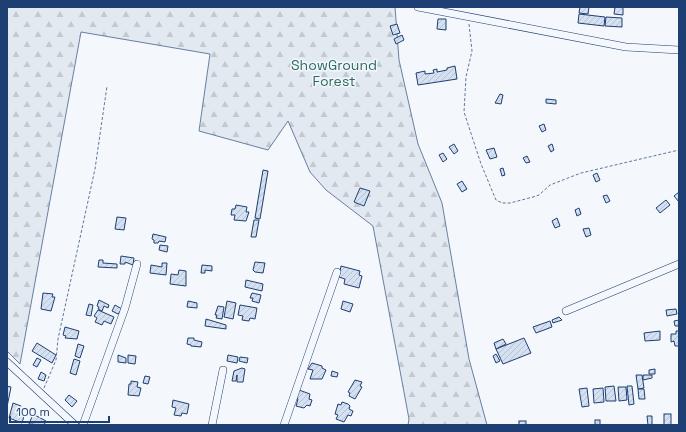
<svg xmlns="http://www.w3.org/2000/svg" width="686" height="432" viewBox="0 0 686 432" font-family="'Space Grotesk',sans-serif">
<defs>
<pattern id="forest-firs" width="22" height="20" patternUnits="userSpaceOnUse"><rect width="22" height="20" fill="#e3e9f0"/><path d="M5 1l3.5 6h-7zM16 11l3.5 6h-7z" fill="#c2c9d1"/></pattern>
<pattern id="building-hatch" width="6" height="6" patternUnits="userSpaceOnUse"><rect width="6" height="6" fill="#d5e0f0"/><path d="M-1 1l2-2M0 6l6-6M5 7l2-2" fill="none" stroke="#b6c1d1"/></pattern>
</defs>
<rect width="100%" height="100%" fill="#f4f7fb"/>
<path fill="url(#forest-firs)" stroke="#687fa3" d="M7,7H395L399,60L418,144L442,203L469,359L487,425H408L409,419L373,226L326,190L310,172L288,121L268,150L199,131L210,54L81,32L20,364L7,351Z"/>
<g fill="url(#building-hatch)" stroke="#1d3f73">
<path d="M580,7H589L588,14L579,13Z"/>
<path d="M615,7H623V15L614,14Z"/>
<path d="M579,14L605,17L604,26L578,23Z"/>
<path d="M606,17L622,18V27L605,26Z"/>
<path d="M438,19H446V30L437,29Z"/>
<path d="M397,24L400,33L393,35L390,26Z"/>
<path d="M402,35L404,40L396,44L394,39Z"/>
<path d="M455,66L457,79L418,85L416,73L425,71V74L434,73L433,70L437,69V72L447,70V68Z"/>
<path d="M500,94L503,95L501,104L495,103Z"/>
<path d="M546,99L556,100V104L546,103Z"/>
<path d="M544,124L546,130L542,132L539,126Z"/>
<path d="M454,144L458,151L454,154L449,147Z"/>
<path d="M552,144L554,150L551,152L548,146Z"/>
<path d="M494,148L497,157L490,159L486,150Z"/>
<path d="M443,153L447,159L443,162L439,155Z"/>
<path d="M527,156L530,162L526,163L523,158Z"/>
<path d="M503,168L505,175L502,176L500,169Z"/>
<path d="M263,170L268,171L260,219L255,218Z"/>
<path d="M597,173L600,180L596,182L593,175Z"/>
<path d="M462,181L467,189L462,192L457,184Z"/>
<path d="M360,188L370,191L364,206L354,202Z"/>
<path d="M679,192V202L674,196Z"/>
<path d="M607,195L610,201L606,203L603,196Z"/>
<path d="M666,200L670,205L660,213L656,208Z"/>
<path d="M236,205L247,207L246,212H249L246,221L234,220L235,215H231L232,209H235Z"/>
<path d="M579,208L581,214L577,216L575,210Z"/>
<path d="M117,217L126,218L124,230L115,229Z"/>
<path d="M557,218L560,226L555,228L552,221Z"/>
<path d="M254,220H259L256,237H251Z"/>
<path d="M589,228L591,235L586,237L583,229Z"/>
<path d="M153,234L166,237L165,242L159,241L158,243H154V240L152,239Z"/>
<path d="M160,245L168,246L167,252L159,250Z"/>
<path d="M121,256L134,258L133,265L125,262V264H120Z"/>
<path d="M99,260H103V263L117,264V268L98,267Z"/>
<path d="M255,262L265,263L263,273L255,272L253,270Z"/>
<path d="M162,263H167L166,275L150,273L151,265L162,267Z"/>
<path d="M202,265L212,266V271L205,270V273H201Z"/>
<path d="M341,266L360,271L359,275L362,276L359,288L344,284L345,279L339,277Z"/>
<path d="M179,270L186,271V286L170,284L171,274L178,275Z"/>
<path d="M246,280L263,284L262,291L245,287Z"/>
<path d="M43,293L53,294L52,297H55L51,311L41,309Z"/>
<path d="M252,293L261,295L259,303L252,301L253,298H250Z"/>
<path d="M99,300L109,305L108,308L104,306L102,311L98,309L99,307L97,306Z"/>
<path d="M188,301L197,303V308L187,307Z"/>
<path d="M227,301L236,303L233,319L224,317Z"/>
<path d="M343,301L353,304L350,312L341,309Z"/>
<path d="M89,304L93,305L91,316L86,315Z"/>
<path d="M115,305L122,309L118,314L112,311Z"/>
<path d="M240,305L257,308L255,319L250,318L249,321L242,320L243,316L238,315Z"/>
<path d="M218,306L224,307L222,319L216,318L217,315H215Z"/>
<path d="M676,309L677,314L667,316L666,310Z"/>
<path d="M98,310L114,317L111,324L104,321L102,325L95,322L97,318L94,316Z"/>
<path d="M559,317L562,320L553,323L552,320Z"/>
<path d="M206,319L226,325V329L205,326Z"/>
<path d="M679,320V326H675L674,321Z"/>
<path d="M550,321L552,327L536,333L533,327Z"/>
<path d="M65,327L79,331L77,339L65,338L66,336L63,335Z"/>
<path d="M660,331V340L645,341L644,333Z"/>
<path d="M676,331H679V346H675L674,341L671,342V334H676Z"/>
<path d="M188,338H194V340L202,342L201,347L191,346V345L187,344Z"/>
<path d="M524,338L531,353L503,364L496,349Z"/>
<path d="M503,339L506,344L496,349L494,343Z"/>
<path d="M37,343L56,355L52,363L32,351Z"/>
<path d="M78,344L84,346L80,358L75,356Z"/>
<path d="M496,354L500,361L496,363L493,356Z"/>
<path d="M118,355L126,358V363L118,362Z"/>
<path d="M128,355L136,356L135,364L128,363Z"/>
<path d="M228,355L238,357L237,363L227,361Z"/>
<path d="M240,357L248,358L247,363L239,361Z"/>
<path d="M37,358L41,360L37,367L33,365Z"/>
<path d="M74,359L80,361L76,375L70,373Z"/>
<path d="M312,363L322,366V368L326,370L322,379H310L313,370L308,369Z"/>
<path d="M242,368L245,369L243,382H237V375L236,381H232L234,371Z"/>
<path d="M655,369V374H649V370Z"/>
<path d="M332,371L338,373L337,377L331,376Z"/>
<path d="M41,372L46,375L44,381L38,379Z"/>
<path d="M636,375H642L644,388L638,389Z"/>
<path d="M643,375H652V378L643,380Z"/>
<path d="M145,376L150,377L148,384L143,383Z"/>
<path d="M355,380L362,382L360,386L362,387L355,399L349,396L350,393L348,392Z"/>
<path d="M131,381L138,382L137,387L141,388L139,396L128,395L129,384H131Z"/>
<path d="M7,386L11,387L7,407Z"/>
<path d="M614,386L616,401H606L605,387Z"/>
<path d="M627,386H632L634,404L629,405Z"/>
<path d="M618,387H626L627,400L619,401Z"/>
<path d="M587,388L589,406L582,407L579,389Z"/>
<path d="M603,388L604,402L594,403L593,389Z"/>
<path d="M638,389H644L645,399H639Z"/>
<path d="M299,390L310,394L309,399L312,400L310,406L307,405L304,408L296,406L298,399L296,398Z"/>
<path d="M69,395L77,401L72,407L65,400Z"/>
<path d="M173,400L189,404L187,414L182,413L181,416L174,415L176,408L172,407Z"/>
<path d="M342,402L348,404L350,406L349,409L353,411L351,416L348,415L344,422L336,419L338,415L335,414L338,404L341,405Z"/>
<path d="M13,403L21,406L18,414L24,416L22,423L9,418Z"/>
<path d="M33,414L46,421L44,425L29,424Z"/>
<rect x="664" y="414" width="7" height="11"/>
<path d="M647,416H652V425H648Z"/>
<rect x="595" y="420" width="5" height="5"/>
<rect x="519" y="421" width="7" height="4"/>
</g>
<g fill="none" stroke-linecap="round" stroke-linejoin="round">
<g stroke="#1d3f73" stroke-width="8">
<g id="minor">
<path d="M418,7L626,47L679,50"/>
<path d="M566,311L679,264"/>
<path d="M7,362L75,425"/>
<path d="M83,425L125,308L137,264"/>
<path d="M212,425L223,370"/>
<path d="M284,425L337,272"/>
</g>
</g>
<g stroke="#5e769c" stroke-width="1" stroke-dasharray="3 2" stroke-linecap="butt">
<path d="M469,24L472,51L466,77L464,112L481,164L496,200L502,203H510L533,197L539,195L550,185L581,173L679,150"/>
<path d="M44,388L56,360L58,339L95,169L107,86"/>
</g>
<use href="#minor" stroke="#f4f7fb" stroke-width="7"/>
</g>
<g text-anchor="middle" dominant-baseline="central" stroke-width="3" stroke-linejoin="round" paint-order="stroke">
<g font-size="14" fill="#2c6c60" stroke="#f4f7fb">
<text x="334" y="65">ShowGround<tspan x="334" dy="16">Forest</tspan></text>
</g>
</g>
<rect width="686" height="432" fill="none" stroke="#1d3f73" stroke-width="16"/>
<path d="M10 416v6h99v-6" fill="none" stroke="#1d3f73" stroke-width="2"/>
<text x="16" y="416" font-size="12" fill="#1d3f73" stroke="#f4f7fb" stroke-width="3" paint-order="stroke">100 m</text>
</svg>
